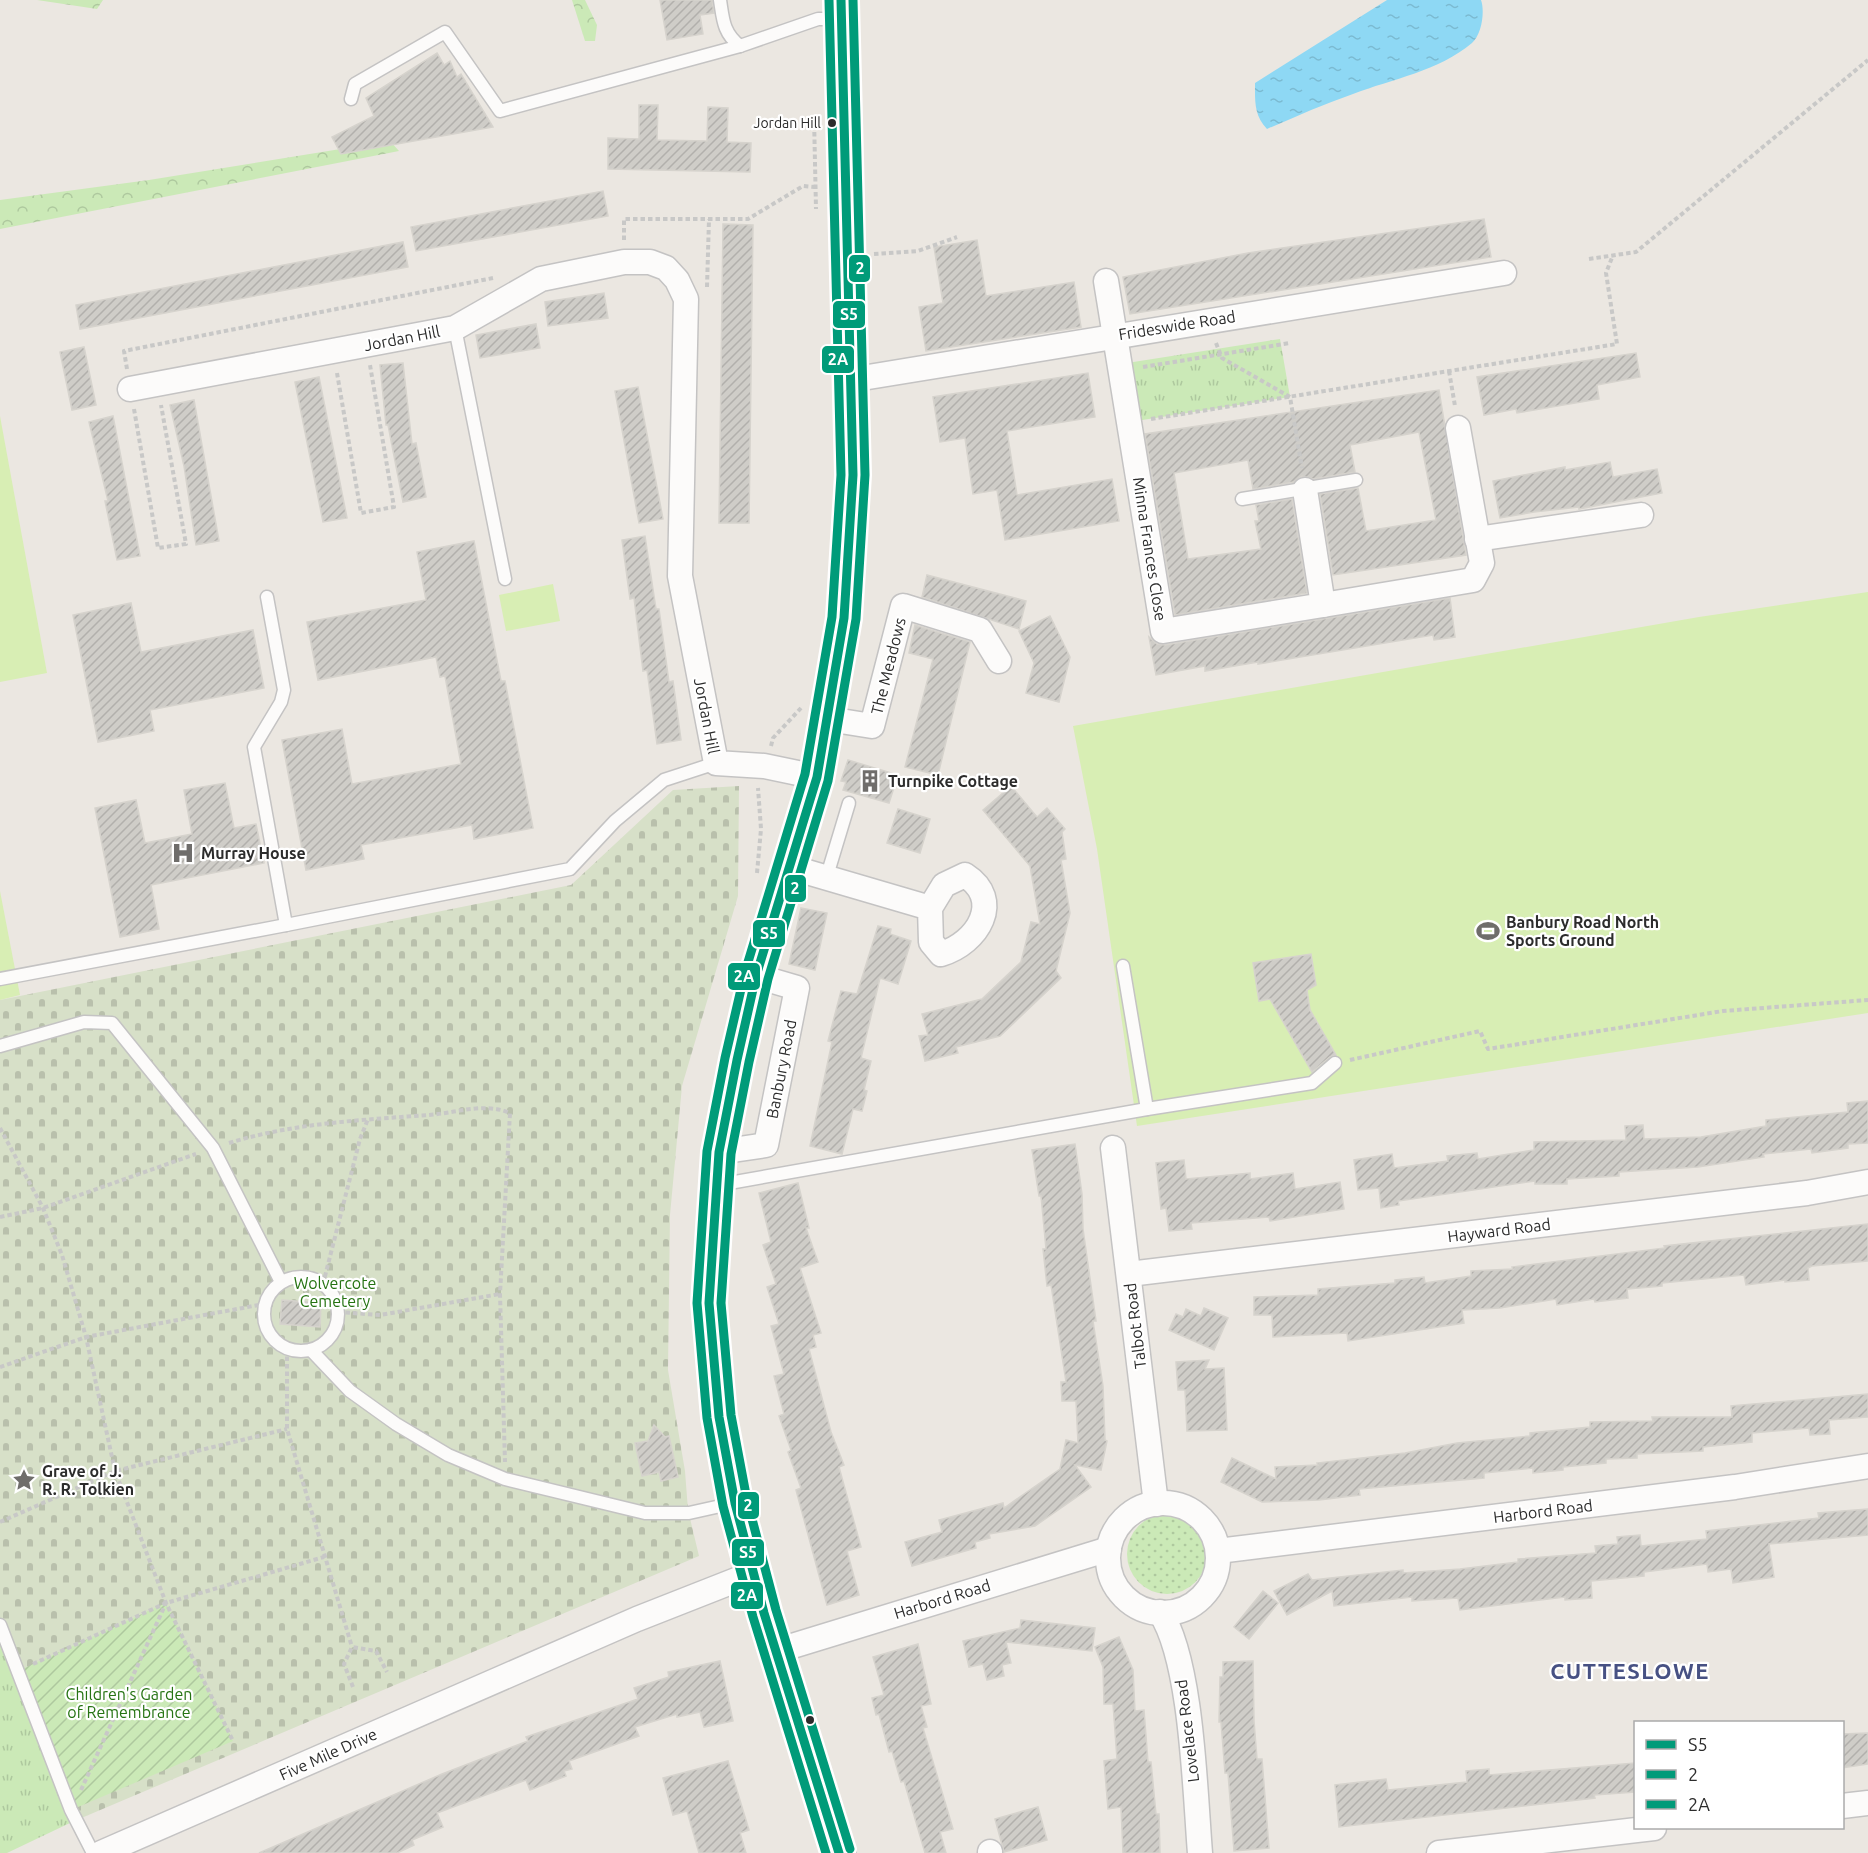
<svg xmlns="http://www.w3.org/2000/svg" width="1868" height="1853" viewBox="0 0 1868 1853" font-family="Ubuntu,sans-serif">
<defs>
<pattern id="grass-dots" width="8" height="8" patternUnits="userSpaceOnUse" patternTransform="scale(1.5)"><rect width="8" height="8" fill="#cbe9b7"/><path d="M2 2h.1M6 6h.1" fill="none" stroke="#aec89e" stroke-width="1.8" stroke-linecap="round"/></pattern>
<pattern id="forest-crowns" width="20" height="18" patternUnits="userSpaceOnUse" patternTransform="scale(1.5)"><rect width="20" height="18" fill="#cbe9b7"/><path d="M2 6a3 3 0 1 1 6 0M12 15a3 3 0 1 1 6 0" fill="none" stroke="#aec89e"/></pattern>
<pattern id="cemetery-stones" width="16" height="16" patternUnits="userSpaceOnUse" patternTransform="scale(1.5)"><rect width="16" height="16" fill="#d7e0c8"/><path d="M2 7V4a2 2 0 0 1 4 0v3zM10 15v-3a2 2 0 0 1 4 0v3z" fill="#b9c0ac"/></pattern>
<pattern id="park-tufts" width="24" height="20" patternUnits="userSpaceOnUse" patternTransform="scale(1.5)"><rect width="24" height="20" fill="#cbe9b7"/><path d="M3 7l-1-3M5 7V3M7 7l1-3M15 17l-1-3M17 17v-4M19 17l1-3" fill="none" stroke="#aec89e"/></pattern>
<pattern id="garden-furrows" width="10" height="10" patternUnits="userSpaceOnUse" patternTransform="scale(1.5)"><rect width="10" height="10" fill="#cbe9b7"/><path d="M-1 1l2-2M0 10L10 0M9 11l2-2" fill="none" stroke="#aec89e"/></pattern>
<pattern id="water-ripples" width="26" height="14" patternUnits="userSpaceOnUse" patternTransform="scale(1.5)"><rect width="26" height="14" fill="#8ed8f4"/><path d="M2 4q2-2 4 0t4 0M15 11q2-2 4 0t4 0" fill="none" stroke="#7bbad1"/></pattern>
<pattern id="building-hatch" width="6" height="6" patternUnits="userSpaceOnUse" patternTransform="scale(1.5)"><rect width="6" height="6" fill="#cfcdc8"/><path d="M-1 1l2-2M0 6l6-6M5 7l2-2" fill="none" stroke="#b2b0ac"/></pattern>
</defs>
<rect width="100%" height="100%" fill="#ebe7e1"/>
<circle fill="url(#grass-dots)" cx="1167" cy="1554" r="40"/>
<g fill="url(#forest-crowns)">
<path d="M37,0H103L97,9Z"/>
<path d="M572,0H585L597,25L595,41H585Z"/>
<path d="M390,141L399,151L0,229V200L149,180Z"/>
</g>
<path fill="url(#cemetery-stones)" d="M739,786L738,896L682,1086L670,1215L668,1370L685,1471L688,1510L699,1556L72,1822L0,1644V1000L571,885L673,790Z"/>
<g fill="url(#park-tufts)">
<path d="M1280,339L1290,397L1136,421L1127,363Z"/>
<path d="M0,1644L72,1822L7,1853H0Z"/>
</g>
<path fill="url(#garden-furrows)" d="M166,1603L233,1741L71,1810L18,1671Z"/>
<g fill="#d8eeb4">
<path d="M0,416L47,673L0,682Z"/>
<path d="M553,584L560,621L506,631L499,595Z"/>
<path d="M1868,592V1013L1137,1126L1097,849L1073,726L1699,617Z"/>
<path d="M0,891L20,995L0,1000Z"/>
</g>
<path fill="url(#water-ripples)" d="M1387,0H1481C1485,11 1482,34 1472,43C1439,71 1392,79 1353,94C1324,104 1295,117 1267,129C1254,115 1255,102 1255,83Z"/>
<g fill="url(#building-hatch)" stroke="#d6d3cd" stroke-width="1.5">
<path d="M660,0H712L714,13L700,15L703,34L667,40Z"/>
<path d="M437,53L444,65L450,61L457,77L461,74L493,127L341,154L332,137L374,116L366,98Z"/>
<path d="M639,105H658L657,140L707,141L708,107L728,108L727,142L751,143L750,172L608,169V138L639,139Z"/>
<path d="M603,191L608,216L416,251L411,227Z"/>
<path d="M1484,219L1491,257L1130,314L1123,277L1248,253Z"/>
<path d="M723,224L753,225L749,523H719Z"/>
<path d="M977,240L986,296L1074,282L1081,327L926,351L919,307L943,303L934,247Z"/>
<path d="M403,242L408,267L80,329L76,305Z"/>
<path d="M604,293L608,318L548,326L545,302Z"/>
<path d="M536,324L540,348L480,358L476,335Z"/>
<path d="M84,347L96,405L72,410L60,352Z"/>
<path d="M1636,353L1640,377L1597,385L1599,399L1517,413L1516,409L1484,415L1477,377Z"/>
<path d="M403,363L412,444L416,443L426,497L403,502L388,425H386L380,365Z"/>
<path d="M1088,373L1095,417L1007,431L1017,495L1112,479L1119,521L1005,540L997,490L973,494L965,438L940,442L933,397Z"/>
<path d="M319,377L347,518L323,522L295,382Z"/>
<path d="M638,387L663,519L639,523L615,391Z"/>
<path d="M1439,390L1466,555L1333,575L1320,494L1358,488L1366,531L1436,520L1419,432L1350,445L1355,472L1313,479L1302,476L1294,482L1253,489L1248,460L1174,473L1188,559L1261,549L1255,521H1259L1256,505L1292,499L1307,593L1175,615L1145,434Z"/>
<path d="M194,400L219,541L196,545L184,466L170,405Z"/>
<path d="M113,416L140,556L117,560L105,501H108L89,422Z"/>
<path d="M1610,462L1613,477L1657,469L1662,493L1579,509V507L1534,512L1500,518L1493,481L1565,467V470Z"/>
<path d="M645,536L656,609H659L669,682L673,681L681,740L657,744L647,670L643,671L634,598L630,599L622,540Z"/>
<path d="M474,541L501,681H505L533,828L474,839L472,825L361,845L364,859L306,870L282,740L342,729L352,784L461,764L445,676L440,677L436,657L318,680L307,622L426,600L417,552Z"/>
<path d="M927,575L1026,601L1019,629L922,597Z"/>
<path d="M1450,598L1455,637L1434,640L1433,635L1258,664V662L1205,671V666L1156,675L1149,637L1157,644L1165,645Z"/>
<path d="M131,603L141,652L253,630L264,688L150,710L154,731L98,742L73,615Z"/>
<path d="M1050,616L1070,657L1059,702L1026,693L1034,663L1019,631Z"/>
<path d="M915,625L970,642L938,775L905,767L933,659L909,653Z"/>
<path d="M848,760L898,775L889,803L843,790L846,782L841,781Z"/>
<path d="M225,783L234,828L256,824L264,863L151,885L159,929L120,937L95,808L136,800L145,843L192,834L184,790Z"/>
<path d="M1011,786L1037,817L1047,808L1065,829L1062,832L1066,859L1061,860L1070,913L1056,971L1061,978L1000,1036L956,1047L958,1053L925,1061L919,1036L928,1035L922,1014L982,999L1021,962L1031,922L1040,924L1030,866L983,810Z"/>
<path d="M898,809L930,819L920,853L887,843Z"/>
<path d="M801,908L827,913L815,970L789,964Z"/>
<path d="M878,926L891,929L890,934L911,941L898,984L880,978L861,1058L871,1061L864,1090L867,1091L862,1111L853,1109L842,1154L810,1146L832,1042L828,1041L841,991L857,994Z"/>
<path d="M1311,954L1316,985L1307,990L1310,1010L1336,1055L1330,1057L1312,1072L1270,999L1259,1001L1253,963Z"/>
<path d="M1868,1101V1143L1848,1144V1148L1812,1153L1811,1149L1763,1154L1764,1157L1698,1167L1619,1172V1176L1567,1179V1184H1535V1181L1398,1201L1399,1205L1381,1208L1379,1188L1358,1190L1354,1160L1392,1154L1394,1168L1448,1161L1447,1156L1477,1153L1478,1159L1534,1150V1142L1626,1140L1625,1126L1643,1125L1644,1139L1701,1137L1766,1126V1120L1848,1112L1847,1103Z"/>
<path d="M1075,1144L1082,1194L1083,1229L1096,1321H1093L1103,1386L1105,1440L1107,1441L1101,1470L1075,1465L1091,1487L1035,1526L989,1534L990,1538L975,1542L976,1548L912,1566L905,1542L942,1532L939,1520L1003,1503L1004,1508L1060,1469L1066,1440L1078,1443L1076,1401H1062L1061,1382H1066L1051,1285L1047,1286L1043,1249H1046L1041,1196H1039L1032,1150Z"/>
<path d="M1184,1160L1186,1179L1250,1173V1179L1293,1173L1295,1189L1340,1182L1344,1209L1270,1221L1269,1217L1191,1223L1192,1229L1169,1231L1166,1208L1161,1209L1156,1163Z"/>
<path d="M798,1183L809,1228H806L818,1262L800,1268L821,1333L813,1335L816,1347L809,1349L831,1432L844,1465L839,1467L861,1547L847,1551L859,1595L827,1605L796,1490L801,1488L788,1452L791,1450L779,1416L784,1414L774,1376L784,1374L771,1326L779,1324L767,1287L776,1284L763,1245L771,1242L759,1193Z"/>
<path d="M1868,1224V1261L1812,1266L1808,1268L1809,1280L1785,1282V1280L1746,1285L1744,1275L1662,1283V1286L1627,1289L1628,1298L1595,1302L1594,1299L1557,1305L1556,1299L1500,1308L1462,1310L1464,1323L1348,1341L1347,1333L1273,1337L1272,1315H1254V1297L1318,1295V1289L1395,1283V1280L1424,1277L1425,1283L1471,1276V1271L1513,1269L1512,1267L1665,1248L1664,1246Z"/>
<path d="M282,1300L321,1303L320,1327L280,1324Z"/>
<path d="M1204,1308L1228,1318L1214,1350L1169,1330L1176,1314L1183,1317L1186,1309L1201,1316Z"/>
<path d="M1209,1360L1205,1369L1224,1368L1227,1430L1187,1431L1185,1390H1178L1176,1362Z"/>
<path d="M1868,1394V1417L1829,1420L1830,1434L1810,1435L1809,1428L1752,1433V1442L1703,1447V1451L1637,1454V1458L1606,1459V1463L1563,1467V1470L1533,1473V1468L1484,1473V1478L1359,1489L1360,1495L1319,1500L1262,1502L1221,1482L1232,1458L1276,1479L1275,1467L1318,1465L1317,1463L1405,1453L1457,1443L1530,1436V1433L1590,1427V1422L1653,1421L1652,1417H1732L1731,1406Z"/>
<path d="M654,1425L665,1437L669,1436L678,1477L661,1481L659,1472L642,1476L635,1443L648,1441Z"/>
<path d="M1868,1509V1535L1769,1544L1774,1577L1733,1583L1731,1569L1708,1572L1707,1564L1644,1572V1576L1591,1581L1592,1598L1565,1600V1597L1460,1610L1458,1598L1412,1601V1597L1334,1606L1332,1591L1287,1615L1274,1591L1308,1574L1312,1580L1403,1570V1573L1460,1569L1518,1562V1559L1596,1553L1595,1546L1618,1544L1617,1537L1640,1535L1641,1546L1707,1539L1706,1531L1819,1518L1818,1513Z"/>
<path d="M1263,1591L1278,1603L1249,1639L1234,1627Z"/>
<path d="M1021,1620L1095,1628L1092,1651L1006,1642L1011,1663L1002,1665L1004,1676L987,1680L983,1664L969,1667L963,1641L1020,1628Z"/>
<path d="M1119,1637L1133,1670L1135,1711L1144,1710L1148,1762H1151L1156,1814H1159L1160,1853H1123L1121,1807L1108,1809L1104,1761L1117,1759L1113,1704H1104L1103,1667L1095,1647Z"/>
<path d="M918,1644L931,1704L921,1706L927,1727L923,1728L953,1829L940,1832L946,1853H925L904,1781L901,1782L892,1751L889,1752L879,1714L876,1715L872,1698L884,1695L873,1657Z"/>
<path d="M720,1661L733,1721L704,1727L700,1712L677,1717V1714L635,1727L639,1736L569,1761L572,1769L564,1771L566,1776L530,1790L526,1780L437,1813L443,1827L412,1840L414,1845L397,1853H259L442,1774L528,1741L526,1737L638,1699L634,1688L669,1677L668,1672Z"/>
<path d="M1253,1661L1254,1721L1257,1759H1262L1269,1848L1234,1851L1228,1773H1225L1221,1722H1219L1220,1677H1223V1662Z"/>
<path d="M1868,1733V1764L1842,1768V1734Z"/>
<path d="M728,1761L749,1830L740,1833L746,1853H699L687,1811L673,1815L663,1778Z"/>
<path d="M1635,1763V1792L1594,1795L1595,1798L1339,1827L1335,1785L1386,1779L1388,1790L1467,1782L1466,1771L1489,1769V1775Z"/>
<path d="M1038,1807L1047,1840L1004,1852L995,1819Z"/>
</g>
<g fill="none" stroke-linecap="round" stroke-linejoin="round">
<g stroke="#c4c3c3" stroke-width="15">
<g id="lane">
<path d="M720,0C723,19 723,33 740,46"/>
<path d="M351,99L355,84L445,32L500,111L740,46L818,19H841"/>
<path d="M455,328L505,579"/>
<path d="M1242,499L1356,480"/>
<path d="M267,597L284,690L281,702L254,747L286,925L570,869L615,821L664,780L716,763"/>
<path d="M826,879L849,803"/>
<path d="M1123,966L1147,1109"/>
<path d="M0,979L286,925"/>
<path d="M0,1046L84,1022L112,1023L213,1148L281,1282"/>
<path d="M718,1185L1147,1109L1312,1083L1335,1063"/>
<circle cx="301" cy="1314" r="37"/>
<path d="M311,1350L350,1391L396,1424L448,1455L505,1479L645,1513H689L734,1503"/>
<path d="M0,1625L71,1810L93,1853"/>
</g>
</g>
<g stroke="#c4c3c3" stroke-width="27">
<g id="street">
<path d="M1106,281L1163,631L1323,605L1305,490"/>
<path d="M850,380L1504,273"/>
<path d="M130,389L455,328L541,279L624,262H650L666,268L677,280L686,299L680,576L716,763L764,766L817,777"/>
<path d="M1477,539L1641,515"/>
<path d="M1323,605L1473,580L1482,563L1458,428"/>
<path d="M828,719L872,726L903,606L980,630L999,661"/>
<path d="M790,867L930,908L944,885L965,875C1004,900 978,943 941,954L931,942L930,908"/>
<path d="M1113,1148L1156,1504"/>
<path d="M719,1152L766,1145L797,988L756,976"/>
<path d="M1129,1274L1807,1193L1868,1182"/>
<circle cx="1163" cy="1558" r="55"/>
<path d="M1218,1551L1735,1487L1868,1466"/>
<path d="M1160,1612C1192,1660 1195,1793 1200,1853"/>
<path d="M776,1651L1109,1549"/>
<path d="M1842,1806L1868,1803"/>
<path d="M990,1852V1853"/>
<path d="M101,1853L637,1619L754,1573"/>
<path d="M1439,1853L1654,1828"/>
</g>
</g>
<g stroke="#c6c4c2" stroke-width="36">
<path id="primary" d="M839,1853L764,1613L735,1503L719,1417L709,1303L719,1152L737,1060L756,976L817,777L844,618L853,475L841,0"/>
</g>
<g stroke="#c8c8c7" stroke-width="4" stroke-dasharray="4.5 3" stroke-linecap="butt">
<path d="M814,117L816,209"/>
<path d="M624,240V219H748L803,186L815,187"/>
<path d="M874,254L918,251L957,237"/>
<path d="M1589,259L1636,252L1868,60"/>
<path d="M707,287L709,219"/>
<path d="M1216,343L1222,358L1290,397L1302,468"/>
<path d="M1143,367L1290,343"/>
<path d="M127,369L124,351L493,278"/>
<path d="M1449,371L1455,406"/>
<path d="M337,373L361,513L394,507L370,365"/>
<path d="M134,409L158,548L186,544L161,405"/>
<path d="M1151,419L1617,344L1606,273L1613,255"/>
<path d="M771,746L773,738L801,708"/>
<path d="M757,873L761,829L758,788"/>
<path d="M1350,1060L1480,1031L1488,1049L1723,1011L1868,1000"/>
<path d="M0,1128L43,1208L62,1255L86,1337L115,1471L166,1603L233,1741"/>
<path d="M229,1143C294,1123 361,1120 429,1115C456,1113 484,1102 510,1113L500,1294L505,1462"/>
<path d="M0,1217L43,1208L196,1154"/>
<path d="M323,1284L360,1139L368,1119"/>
<path d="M338,1312L380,1315L500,1294"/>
<path d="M287,1349V1429L352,1647"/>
<path d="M0,1367L86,1337L264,1304"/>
<path d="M0,1522L115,1471L287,1429"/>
<path d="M33,1664L166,1603L324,1557"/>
<path d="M353,1687L344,1664L352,1647L376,1651L387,1672"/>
<path d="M81,1790L166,1603"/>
</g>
<use href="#lane" stroke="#fcfbfa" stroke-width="12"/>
<use href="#street" stroke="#fcfbfa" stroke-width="24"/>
<use href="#primary" stroke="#e9e4d3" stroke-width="33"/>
<g stroke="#fff" stroke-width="14">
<path id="bus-1" d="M839,1853L764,1613L735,1503L719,1417L709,1303L719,1152L737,1060L756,976L817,777L844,618L853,475L841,0"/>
</g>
<g stroke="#fff" stroke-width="14">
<path id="bus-2" d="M850,1849L776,1610L747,1500L731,1415L721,1303L731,1154L749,1062L768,979L828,781L856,619L865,475L853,0"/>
</g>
<g stroke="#fff" stroke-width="14">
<path id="bus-3" d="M826,1853L753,1617L723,1506L707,1418L697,1303L707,1151L725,1058L745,972L805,774L832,617L841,475L829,0"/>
</g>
<use href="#bus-1" stroke="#009b79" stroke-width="9"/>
<use href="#bus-2" stroke="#009b79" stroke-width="9"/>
<use href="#bus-3" stroke="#009b79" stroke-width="9"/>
</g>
<defs>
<g id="building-bare" transform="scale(1.8)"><path d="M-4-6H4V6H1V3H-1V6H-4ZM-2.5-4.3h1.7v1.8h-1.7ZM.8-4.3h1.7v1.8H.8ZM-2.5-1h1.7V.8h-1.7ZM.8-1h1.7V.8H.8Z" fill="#6f6d6b" stroke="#fff" stroke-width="2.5" paint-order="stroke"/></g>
<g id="hospital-bare" transform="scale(1.8)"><path d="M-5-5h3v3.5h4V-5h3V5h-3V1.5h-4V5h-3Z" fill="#6f6d6b" stroke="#fff" stroke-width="2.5" paint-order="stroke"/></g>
<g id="stadium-bare" transform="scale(1.8)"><path d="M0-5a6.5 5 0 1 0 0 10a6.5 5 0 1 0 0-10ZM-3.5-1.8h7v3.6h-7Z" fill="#6f6d6b" stroke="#fff" stroke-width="2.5" paint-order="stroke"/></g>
<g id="sight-bare" transform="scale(1.8)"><path d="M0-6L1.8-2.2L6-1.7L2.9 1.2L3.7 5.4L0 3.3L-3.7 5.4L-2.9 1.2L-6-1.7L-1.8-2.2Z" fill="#6f6d6b" stroke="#fff" stroke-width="2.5" paint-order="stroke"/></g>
</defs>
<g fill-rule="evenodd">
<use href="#building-bare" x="870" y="781"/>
<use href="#hospital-bare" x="183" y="853"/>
<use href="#stadium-bare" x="1488" y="931"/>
<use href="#sight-bare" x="24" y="1480"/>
</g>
<g fill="#2c2c2c" stroke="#fff" stroke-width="2">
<circle cx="832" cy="123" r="5"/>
<circle cx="810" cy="1720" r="5"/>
</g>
<g text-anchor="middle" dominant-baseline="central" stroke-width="4.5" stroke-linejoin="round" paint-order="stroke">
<g font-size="14" fill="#2c2c2c" stroke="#fff" text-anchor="end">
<text x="821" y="123">Jordan Hill</text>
</g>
<g font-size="16" fill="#2c2c2c" stroke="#fff">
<text transform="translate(1177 325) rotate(-9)">Frideswide Road</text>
<text transform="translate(402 338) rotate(-11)">Jordan Hill</text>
<text transform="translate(1150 549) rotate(81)">Minna Frances Close</text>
<text transform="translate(888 666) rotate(-76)">The Meadows</text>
<text transform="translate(707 716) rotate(79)">Jordan Hill</text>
<text transform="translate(781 1069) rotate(-79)">Banbury Road</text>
<text transform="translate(1499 1230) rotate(-7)">Hayward Road</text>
<text transform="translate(1135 1326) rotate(-97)">Talbot Road</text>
<text transform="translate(1543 1511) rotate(-7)">Harbord Road</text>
<text transform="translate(942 1599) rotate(-17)">Harbord Road</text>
<text transform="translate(1187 1731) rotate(-97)">Lovelace Road</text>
<text transform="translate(328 1754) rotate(-24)">Five Mile Drive</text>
</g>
<g font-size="16" font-weight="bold" fill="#2c2c2c" stroke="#fff" text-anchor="start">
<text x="888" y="781">Turnpike Cottage</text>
<text x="201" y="853">Murray House</text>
<text x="1506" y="922">Banbury Road North<tspan x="1506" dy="18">Sports Ground</tspan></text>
<text x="42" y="1471">Grave of J.<tspan x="42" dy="18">R. R. Tolkien</tspan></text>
</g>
<g font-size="16" fill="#257312" stroke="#fff">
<text x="335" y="1283">Wolvercote<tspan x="335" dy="18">Cemetery</tspan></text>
<text x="129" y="1694">Children's Garden<tspan x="129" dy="18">of Remembrance</tspan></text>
</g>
<g font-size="22" font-weight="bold" letter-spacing="1.5" fill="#475183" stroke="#fff">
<text x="1630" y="1670">CUTTESLOWE</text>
</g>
</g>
<g stroke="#fff" stroke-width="2">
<rect x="848" y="254" width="23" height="29" rx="6" fill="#009b79"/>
<rect x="832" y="300" width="34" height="29" rx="6" fill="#009b79"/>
<rect x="821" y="345" width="34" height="29" rx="6" fill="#009b79"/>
<rect x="784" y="874" width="23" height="29" rx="6" fill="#009b79"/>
<rect x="752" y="919" width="34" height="29" rx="6" fill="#009b79"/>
<rect x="727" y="962" width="34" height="29" rx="6" fill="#009b79"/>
<rect x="737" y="1491" width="23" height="29" rx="6" fill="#009b79"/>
<rect x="731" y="1538" width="34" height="29" rx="6" fill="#009b79"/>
<rect x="730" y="1581" width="34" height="29" rx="6" fill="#009b79"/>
</g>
<g font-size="16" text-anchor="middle" font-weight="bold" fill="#fff">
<text x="860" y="274">2</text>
<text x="849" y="320">S5</text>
<text x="838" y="365">2A</text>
<text x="795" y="894">2</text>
<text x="769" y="939">S5</text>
<text x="744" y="982">2A</text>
<text x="748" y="1511">2</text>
<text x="748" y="1558">S5</text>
<text x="747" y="1601">2A</text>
</g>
<rect x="1634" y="1721" width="210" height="108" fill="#ffffff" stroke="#ababab" stroke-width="1.5"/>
<rect x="1646" y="1740" width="30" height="9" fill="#009b79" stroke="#ababab" stroke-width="1.5"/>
<text x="1688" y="1751" font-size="18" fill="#2c2c2c">S5</text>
<rect x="1646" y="1770" width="30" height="9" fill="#009b79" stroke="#ababab" stroke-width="1.5"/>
<text x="1688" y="1781" font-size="18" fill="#2c2c2c">2</text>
<rect x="1646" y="1800" width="30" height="9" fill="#009b79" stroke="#ababab" stroke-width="1.5"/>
<text x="1688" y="1811" font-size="18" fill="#2c2c2c">2A</text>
</svg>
